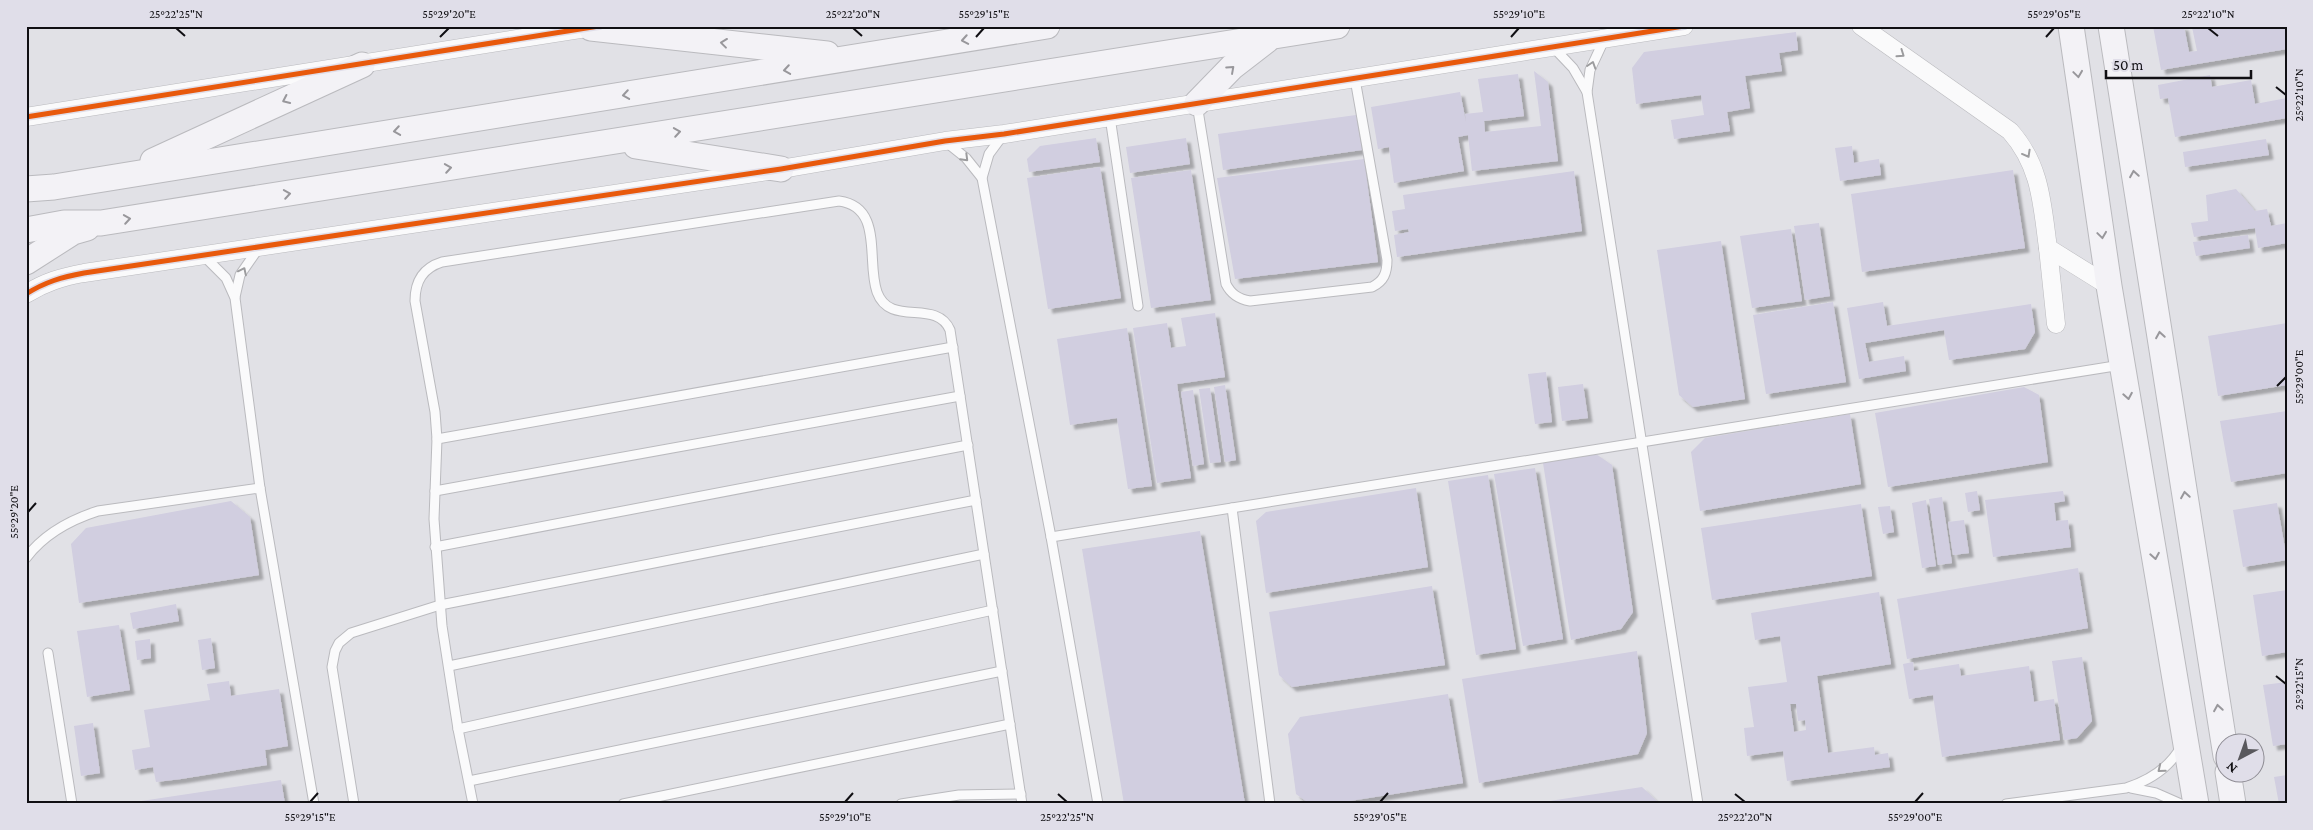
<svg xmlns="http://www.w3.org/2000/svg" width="2313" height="830" viewBox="0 0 2313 830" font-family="'Crimson Pro',serif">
<defs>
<filter id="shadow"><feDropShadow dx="4.5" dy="4.5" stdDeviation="1" flood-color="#0004"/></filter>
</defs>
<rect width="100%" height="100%" fill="#e1e1e6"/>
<g fill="#d1cee0" fill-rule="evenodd" filter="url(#shadow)">
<path d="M2153,26H2184L2189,52L2197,51L2192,27L2287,26V49L2161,70Z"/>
<path d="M1796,32L1798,50L1779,53L1782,71L1745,76L1750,108L1727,112L1730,131L1674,139L1671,120L1704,115L1701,95L1636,104L1632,68L1644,52Z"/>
<path d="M1534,71L1548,82L1558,161L1472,171L1468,135L1458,137L1464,171L1394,183L1389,147L1378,149L1371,107L1460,92L1466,122L1465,114L1483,112L1478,79L1518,74L1524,116L1484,121L1485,132L1541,126Z"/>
<path d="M2210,75L2212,87L2251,80L2255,104L2287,98V118L2175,137L2168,98L2160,99L2158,85Z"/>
<path d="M1356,115L1362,150L1223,170L1218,134Z"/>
<path d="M1096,138L1100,162L1029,172L1027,159L1040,146Z"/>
<path d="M1186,138L1190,164L1130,173L1126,147Z"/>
<path d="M2266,139L2269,155L2185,167L2183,152Z"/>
<path d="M1852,146L1854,163L1879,159L1881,175L1840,181L1835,148Z"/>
<path d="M1364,159L1378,262L1235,279L1217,178Z"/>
<path d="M1100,167L1121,298L1048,309L1027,178Z"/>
<path d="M1191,170L1211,300L1151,308L1131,178Z"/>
<path d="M2013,170L2025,248L1862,272L1851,194Z"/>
<path d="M1574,171L1582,231L1397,257L1394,235L1409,232L1408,229L1395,231L1392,211L1405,209L1403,195Z"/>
<path d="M2236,189L2255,211L2267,209L2271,226L2287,223V243L2258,248L2255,228L2194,237L2191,223L2208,221L2206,195Z"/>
<path d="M1819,223L1830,296L1805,300L1794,226Z"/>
<path d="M1791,229L1802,301L1752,308L1740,236Z"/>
<path d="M2248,235L2250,248L2196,256L2193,242Z"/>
<path d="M1721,241L1745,399L1693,407L1679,395L1657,250Z"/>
<path d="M1833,302L1846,382L1766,394L1753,315Z"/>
<path d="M1883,302L1887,326L2031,304L2035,332L2025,349L1949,360L1944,330L1865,343L1869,362L1904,356L1906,371L1859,379L1847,308Z"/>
<path d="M1215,313L1225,377L1177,384L1191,478L1157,483L1133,328L1167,323L1171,348L1186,346L1181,318Z"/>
<path d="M2287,323V385L2218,396L2208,336Z"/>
<path d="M1127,328L1152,486L1128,489L1117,418L1070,425L1057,339Z"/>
<path d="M1546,372L1552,422L1535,424L1528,374Z"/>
<path d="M1583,384L1588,418L1562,421L1558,387Z"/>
<path d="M1225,385L1236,460L1225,462L1214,387Z"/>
<path d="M2024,387L2039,395L2048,462L1888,487L1875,413Z"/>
<path d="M1210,388L1221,462L1210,463L1199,389Z"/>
<path d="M1193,390L1204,464L1193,466L1181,392Z"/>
<path d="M2287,411V473L2231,482L2220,421Z"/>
<path d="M1850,414L1861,484L1700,511L1691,452L1705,438Z"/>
<path d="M1596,454L1612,465L1633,612L1621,629L1571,640L1543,463Z"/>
<path d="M1535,468L1563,639L1523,646L1494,474Z"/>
<path d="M1488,475L1516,649L1476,655L1448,481Z"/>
<path d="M1416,488L1428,567L1266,593L1256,521L1266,512Z"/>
<path d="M1977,491L1980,510L1968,512L1965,493Z"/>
<path d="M2063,491L2065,501L2054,503L2056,521L2068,520L2071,547L1993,557L1985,500Z"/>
<path d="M1942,497L1952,563L1938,565L1929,499Z"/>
<path d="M1926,500L1936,566L1922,568L1912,503Z"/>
<path d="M231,501L250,517L259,575L79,603L71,544L86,528Z"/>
<path d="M2277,503L2287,560L2243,567L2233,510Z"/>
<path d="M1861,504L1872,576L1712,600L1701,528Z"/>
<path d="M1890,506L1894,532L1883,534L1878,507Z"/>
<path d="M1964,520L1969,553L1953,555L1948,522Z"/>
<path d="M1200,531L1245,804H1124L1082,549Z"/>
<path d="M2078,568L2088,628L1907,659L1897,599Z"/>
<path d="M1432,586L1445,665L1292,687L1279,675L1269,612Z"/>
<path d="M2287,590V652L2262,656L2253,595Z"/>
<path d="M1879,592L1891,664L1817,676L1828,753L1874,747L1875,755L1888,753L1890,767L1787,781L1783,751L1747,756L1744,728L1754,727L1748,687L1787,682L1780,636L1755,640L1751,613ZM1790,704H1796L1798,721L1805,720L1806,730L1794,732Z"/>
<path d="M176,604L179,621L133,629L130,613Z"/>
<path d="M119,625L130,690L87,697L77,631Z"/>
<path d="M211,638L215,668L202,670L198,640Z"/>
<path d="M150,639L151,658L137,660L135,641Z"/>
<path d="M1637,651L1647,733L1638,754L1479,783L1462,679Z"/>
<path d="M2082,657L2092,721L2077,738L2064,740L2052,661Z"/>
<path d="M1913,662L1914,671L1959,664L1961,676L2029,666L2034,702L2054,699L2060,740L1942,757L1933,695L1909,699L1903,664Z"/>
<path d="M229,681L231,696L279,689L288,746L265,750L267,765L181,779L156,782L153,767L135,770L132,750L150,747L144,710L210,700L207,684Z"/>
<path d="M2287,682V744L2273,746L2263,685Z"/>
<path d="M1448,694L1463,783L1331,804H1310L1296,794L1288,734L1300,717Z"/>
<path d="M93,723L100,773L81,776L74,726Z"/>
<path d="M2287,775V804H2279L2274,777Z"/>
<path d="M281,780L285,804H128V803Z"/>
<path d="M1642,787L1660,804H1536V803Z"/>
</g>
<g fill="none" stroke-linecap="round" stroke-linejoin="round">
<g stroke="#bababe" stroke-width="11">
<g id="service">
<path d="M1604,40L1590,70L1587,92L1698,804"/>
<path d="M1554,48L1573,68L1587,92"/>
<path d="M1197,104L1226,284C1231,294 1238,299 1250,301L1372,287C1384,281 1387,273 1387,260L1355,79"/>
<path d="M1110,117L1138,306"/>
<path d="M1003,135L989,154L982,178L1051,537L1098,804"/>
<path d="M946,142L966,158L982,178"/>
<path d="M204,256L226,278L235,298L260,488L314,804"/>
<path d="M235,297L240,275L258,249"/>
<path d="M437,439L953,347"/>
<path d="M435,491L960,396"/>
<path d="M1232,508L1270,804"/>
<path d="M1051,537L2121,365"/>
<path d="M435,547L968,445"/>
<path d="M26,558C44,534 70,520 98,511L260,488"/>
<path d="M48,653L72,804"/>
<path d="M449,666L984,554"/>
<path d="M458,729L993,610"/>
<path d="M469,781L1002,671"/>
<path d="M2131,788L2156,793L2181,804"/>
<path d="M354,804L332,667L335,651L339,643L351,633L440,605L976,500"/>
<path d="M473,804L458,729L442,626L434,519L437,439L435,412L415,301C415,281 423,268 442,262L839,201C884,207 866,261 877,292C890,328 936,298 950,330L1022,804"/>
<path d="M623,804L1010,724"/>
<path d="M901,804L959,795L1021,794"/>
<path d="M2006,804L2126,788C2148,781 2169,768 2181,747"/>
</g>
</g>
<g stroke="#bababe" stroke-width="19">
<g id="minor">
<path d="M1861,26L2010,131C2041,166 2042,204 2048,248L2109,286"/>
<path d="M26,117L599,26"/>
<path d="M2048,248L2056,324"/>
<path d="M26,294C45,282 62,277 84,273L781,169L945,141L1004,134L1684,26"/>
</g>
</g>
<g stroke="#bababe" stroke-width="27">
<g id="secondary">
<path d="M2071,26L2109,286L2196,804"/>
<path d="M2111,26L2226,756"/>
<path d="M591,28L827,54"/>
<path d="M1197,103L1232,67L1267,40"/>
<path d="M636,146L781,169"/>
<path d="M153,161L362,65"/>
<path d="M26,189L54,187L1047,26"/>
<path d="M26,230L64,223H101L1337,26"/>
<path d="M26,262L73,232L87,228"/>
<path d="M2228,772L2233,804"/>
</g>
</g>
<use href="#service" stroke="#fafafb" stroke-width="9"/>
<use href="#minor" stroke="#fafafb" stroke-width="18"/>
<use href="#secondary" stroke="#f3f2f6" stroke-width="25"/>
<g stroke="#e0dee9" stroke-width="8">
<g id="cycleway">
<path d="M26,117L599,26"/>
<path d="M26,294C45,282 62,277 84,273L781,169L945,141L1004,134L1684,26"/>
</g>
</g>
<use href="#cycleway" stroke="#e8590c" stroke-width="5"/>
</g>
<defs><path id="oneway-chevron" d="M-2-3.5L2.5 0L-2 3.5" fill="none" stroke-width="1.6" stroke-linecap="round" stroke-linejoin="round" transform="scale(1.25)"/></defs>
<g stroke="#98979b">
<use href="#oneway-chevron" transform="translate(965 40) rotate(170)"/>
<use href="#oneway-chevron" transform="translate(724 43) rotate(-173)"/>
<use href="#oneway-chevron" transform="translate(1231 69) rotate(-42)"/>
<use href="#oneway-chevron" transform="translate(787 70) rotate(171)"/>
<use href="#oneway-chevron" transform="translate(2078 74) rotate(82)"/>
<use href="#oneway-chevron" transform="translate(626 95) rotate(171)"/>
<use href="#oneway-chevron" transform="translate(286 100) rotate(155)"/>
<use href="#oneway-chevron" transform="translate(397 131) rotate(171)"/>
<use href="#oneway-chevron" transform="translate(677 132) rotate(-9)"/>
<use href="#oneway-chevron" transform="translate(448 168) rotate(-9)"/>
<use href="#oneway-chevron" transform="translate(2134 174) rotate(-99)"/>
<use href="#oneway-chevron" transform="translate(287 194) rotate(-9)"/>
<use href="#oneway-chevron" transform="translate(127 219) rotate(-9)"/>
<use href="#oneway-chevron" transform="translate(2102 235) rotate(82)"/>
<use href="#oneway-chevron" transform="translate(2160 335) rotate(-99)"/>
<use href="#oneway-chevron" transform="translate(2128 396) rotate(80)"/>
<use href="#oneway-chevron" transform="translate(2185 495) rotate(-99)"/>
<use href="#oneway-chevron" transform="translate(2155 556) rotate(80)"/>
<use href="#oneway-chevron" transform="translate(2218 708) rotate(-99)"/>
</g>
<g stroke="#9c9c9e">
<use href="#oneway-chevron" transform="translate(1901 54) rotate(35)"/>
<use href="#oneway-chevron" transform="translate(1592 65) rotate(-72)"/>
<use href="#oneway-chevron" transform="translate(2027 154) rotate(61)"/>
<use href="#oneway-chevron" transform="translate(965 158) rotate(45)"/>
<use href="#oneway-chevron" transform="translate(243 271) rotate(-64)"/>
<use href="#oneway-chevron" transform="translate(2161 769) rotate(141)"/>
</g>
<path fill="none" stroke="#100f13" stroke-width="2" d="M176,28L185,36M853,28L862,36M2208,28L2218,36M440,37L449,28M976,37L984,28M1511,37L1519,28M2046,37L2054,28M2276,87L2286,95M2277,386L2286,377M28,512L36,503M2276,676L2286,684M1058,794L1067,802M1735,794L1745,802M310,802L318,793M845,802L853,793M1380,802L1388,793M1915,802L1923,793"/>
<rect width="2313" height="830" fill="none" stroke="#e0dee9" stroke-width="55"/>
<g transform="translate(2240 758) rotate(221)"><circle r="24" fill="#e0dee9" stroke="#8d8b93"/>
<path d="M0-4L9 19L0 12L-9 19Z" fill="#59585d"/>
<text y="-8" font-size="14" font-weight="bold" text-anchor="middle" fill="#100f13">N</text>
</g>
<path d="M2106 70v8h145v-8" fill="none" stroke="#100f13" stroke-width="2.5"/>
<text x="2113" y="70" font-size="15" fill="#100f13" stroke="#e0dee9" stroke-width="4" paint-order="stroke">50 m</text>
<rect x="28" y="28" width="2258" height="774" fill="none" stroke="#100f13" stroke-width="2"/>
<g font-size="12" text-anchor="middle" fill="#100f13">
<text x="176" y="18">25°22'25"N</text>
<text x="449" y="18">55°29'20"E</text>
<text x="853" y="18">25°22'20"N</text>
<text x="984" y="18">55°29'15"E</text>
<text x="1519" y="18">55°29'10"E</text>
<text x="2054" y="18">55°29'05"E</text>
<text x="2208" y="18">25°22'10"N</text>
<text transform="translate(2299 95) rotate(-90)" y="4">25°22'10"N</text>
<text transform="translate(2299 377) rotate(-90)" y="4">55°29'00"E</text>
<text transform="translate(14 512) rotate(-90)" y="4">55°29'20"E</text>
<text transform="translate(2299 684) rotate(-90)" y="4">25°22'15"N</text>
<text x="310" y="821">55°29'15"E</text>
<text x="845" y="821">55°29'10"E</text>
<text x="1067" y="821">25°22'25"N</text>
<text x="1380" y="821">55°29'05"E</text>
<text x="1745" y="821">25°22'20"N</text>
<text x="1915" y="821">55°29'00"E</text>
</g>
</svg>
